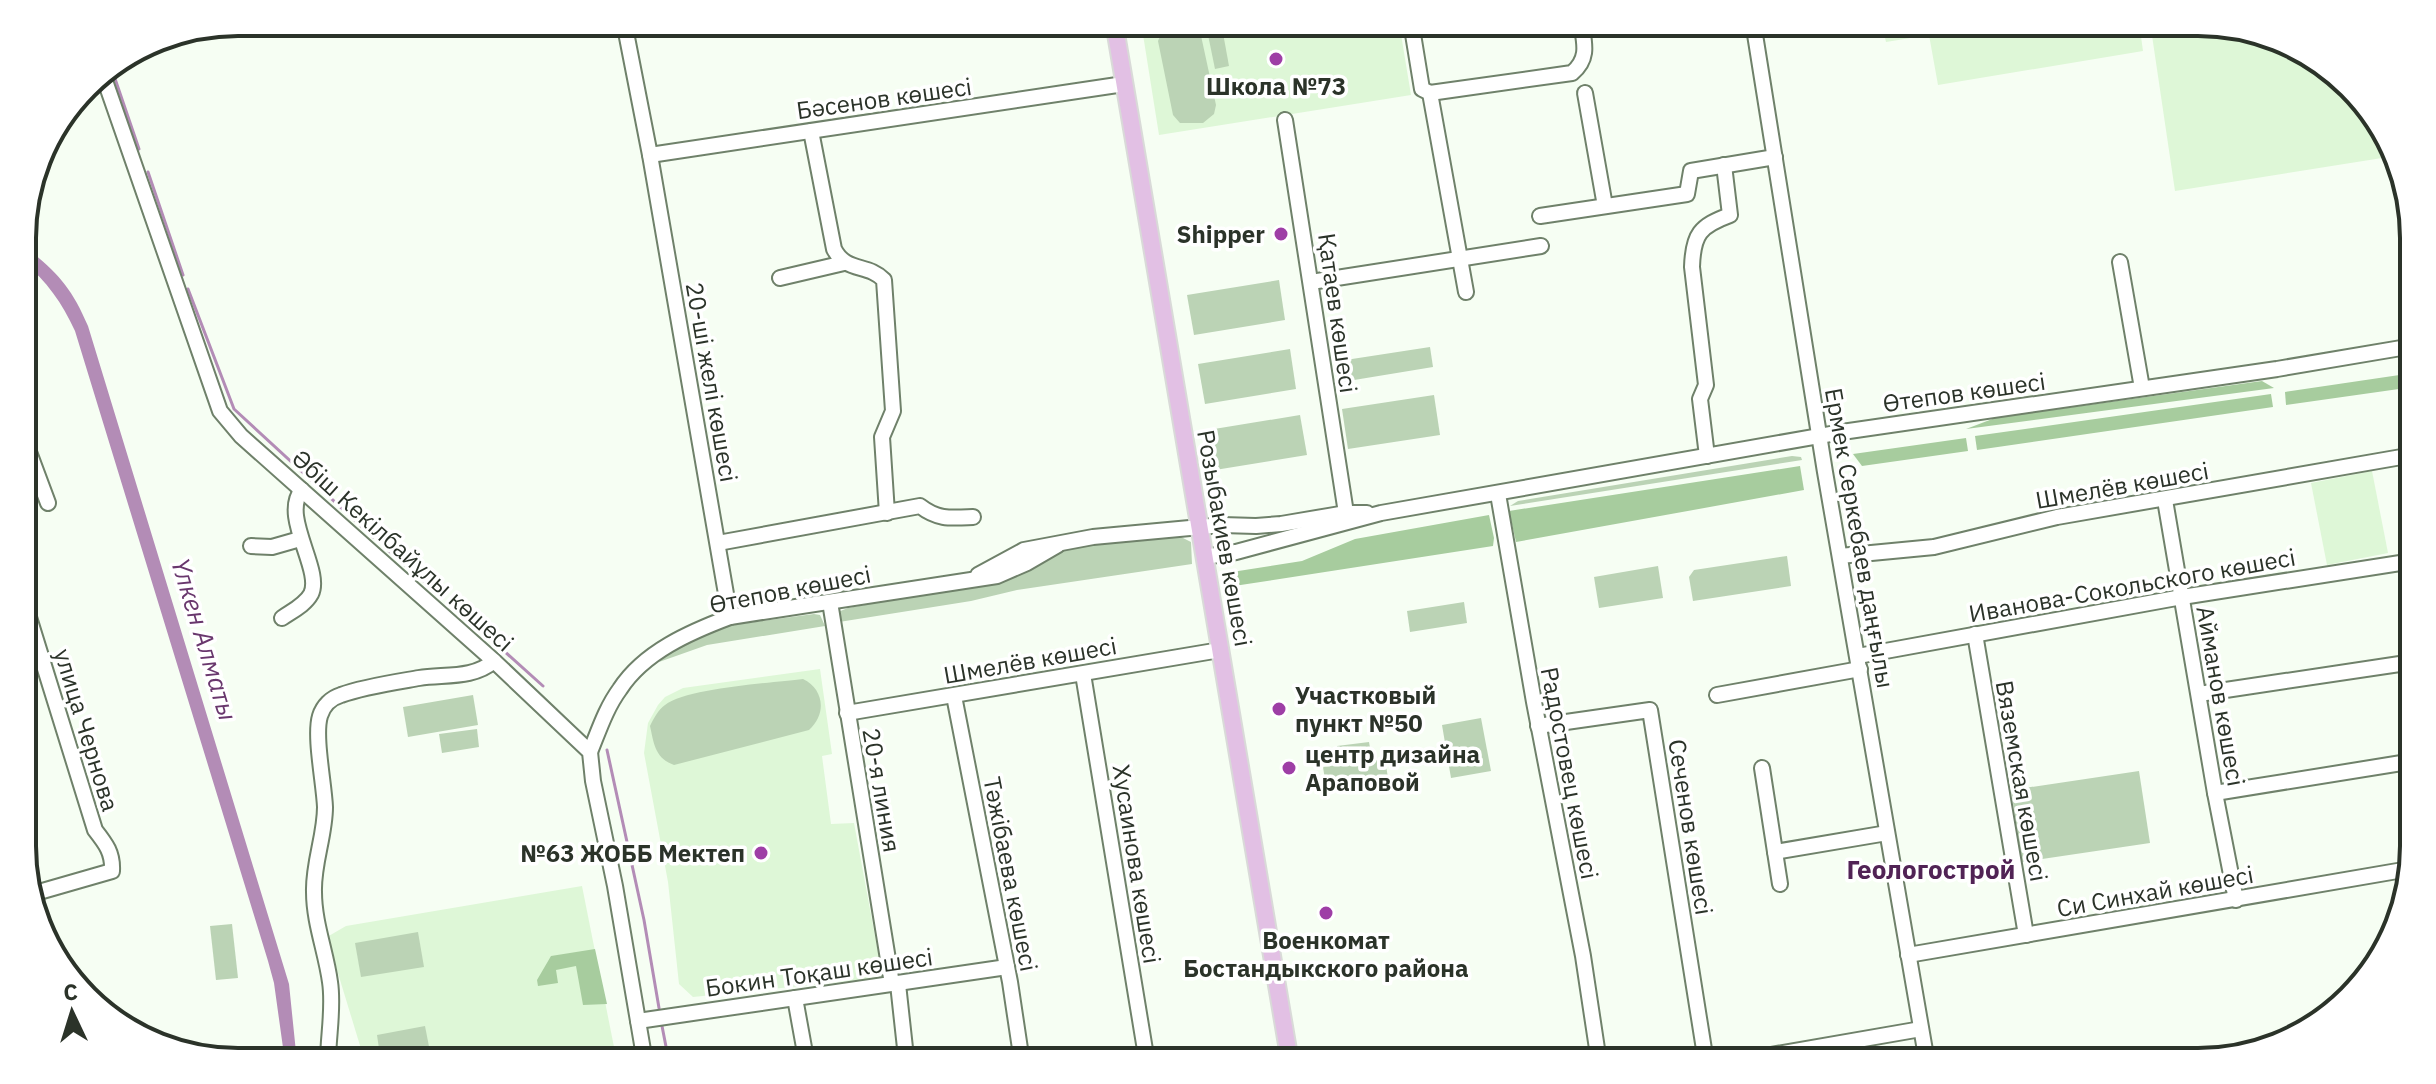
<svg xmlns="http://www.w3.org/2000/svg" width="2436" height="1084" viewBox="0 0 2436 1084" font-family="'IBM Plex Sans',sans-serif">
<rect width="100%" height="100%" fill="#f6fef3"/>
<g fill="#def7d7">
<path d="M1141,22H1399L1411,95L1159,135Z"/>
<path d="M1858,22H2139L2143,51L1938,85L1929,35L1886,42L1883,29L1860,33Z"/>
<path d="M2150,22H2198L2281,39L2370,107L2376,123L2382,158L2175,191Z"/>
<path d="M2372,471L2388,553L2327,565L2311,483Z"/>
<path d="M820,669L832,754L822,756L831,824L854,823L880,963L870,979L693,997L679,984L668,882L644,753L648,723L658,705L665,697L683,688Z"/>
<path d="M582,886L617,1062H365L327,937L346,926Z"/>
</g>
<g fill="#bbd3b5">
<path d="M1172,22C1185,22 1192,20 1200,31L1216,105L1214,114L1203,123H1180L1173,115L1158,41L1164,27Z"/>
<path d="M1221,22L1229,66L1215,69L1206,25Z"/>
<path d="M1279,280L1285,320L1194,335L1187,295Z"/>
<path d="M1430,347L1433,367L1342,382L1339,361Z"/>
<path d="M1290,349L1296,389L1205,404L1198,364Z"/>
<path d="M1434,395L1440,435L1348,449L1342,409Z"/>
<path d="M1300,415L1307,455L1215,470L1208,430Z"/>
<path d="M1792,456L1801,457L1802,460L1510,506L1518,501Z"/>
<path d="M1158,536L1181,537L1191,542L1192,564L1017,590L971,601L839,622L838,612L848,608L1007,579L1046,561L1067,548L1121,539Z"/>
<path d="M1787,556L1791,586L1693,601L1689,577L1694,570Z"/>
<path d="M1658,566L1663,598L1599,608L1594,577Z"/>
<path d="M1464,602L1467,623L1410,632L1407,611Z"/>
<path d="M814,614L820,615L825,626L707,645L659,662L672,650L725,626Z"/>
<path d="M803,679C824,689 827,714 809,730L674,765C655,758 654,744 650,726C654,718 658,710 665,705C687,688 771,683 803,679Z"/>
<path d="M473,695L478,725L408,737L403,707Z"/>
<path d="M1481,718L1491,771L1451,778L1442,725Z"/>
<path d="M477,729L479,747L442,753L439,734Z"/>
<path d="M1369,742L1372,759L1355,763L1385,759L1388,778L1358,783L1359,788L1327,793L1323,767L1340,764L1337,746Z"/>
<path d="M2139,771L2150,843L2022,862L2011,790Z"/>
<path d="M232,924L238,978L216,980L210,926Z"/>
<path d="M418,932L424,967L361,977L355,943Z"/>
<path d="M425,1026L432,1062H381L377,1035Z"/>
</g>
<g fill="#a7cc9e">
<path d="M2413,373V387L2286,405L2285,392Z"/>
<path d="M2262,381L2274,388L1966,429L1995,418Z"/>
<path d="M2271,394L2273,407L1977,450L1975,436Z"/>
<path d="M1966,438L1968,451L1862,466L1853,454Z"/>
<path d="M1800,466L1804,490L1516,542L1509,511Z"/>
<path d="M1489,515L1494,538L1493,546L1234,586L1232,572L1302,561L1355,539Z"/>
<path d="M595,949L607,1004L583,1005L576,966L556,970L558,983L538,986L537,980L551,956Z"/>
</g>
<path fill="#b38cb6" d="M23,245C56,271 71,286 88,326L289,984L297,1062H285L274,983L268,961L75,331C62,303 47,281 23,262Z"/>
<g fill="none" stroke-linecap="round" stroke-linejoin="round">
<g stroke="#b38cb6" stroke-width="3">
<path d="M111,67L139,149"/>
<path d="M148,172L183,275"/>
<path d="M188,289L234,409L373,537"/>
<path d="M387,549L439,594"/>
<path d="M494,642L543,686"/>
<path d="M607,750L644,920L659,1008"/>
<path d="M662,1026L669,1062"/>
</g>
<g stroke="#6f816a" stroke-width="18">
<g id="minor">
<path d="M624,22L650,155L730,617"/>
<path d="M1411,22L1422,89L1430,93L1466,292"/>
<path d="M1753,22L1825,472L1927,1062"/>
<path d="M102,72L220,411L241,436L494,661L590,752L593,781L615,886L645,1062"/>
<path d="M1430,93L1572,73C1590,58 1584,42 1581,22"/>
<path d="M1585,93L1605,206"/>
<path d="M1285,120L1346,513"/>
<path d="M811,131L834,249C846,273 868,263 884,280L893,411L882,437L887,513"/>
<path d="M650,155L1124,84"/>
<path d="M1540,216L1687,194L1691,171L1775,157"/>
<path d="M2120,262L2142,388"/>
<path d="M780,278L844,263"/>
<path d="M1311,282L1541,246"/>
<path d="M23,436L48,503"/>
<path d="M1707,456L1700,399L1706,385L1692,267C1693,234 1700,226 1730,215L1724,165"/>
<path d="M1498,494L1534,702L1583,956L1599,1062"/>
<path d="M2165,500L2215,793L2236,900"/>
<path d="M718,543L920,506C938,520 951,518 973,517"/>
<path d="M251,546L272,547L300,539"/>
<path d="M1840,556L1934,547L2057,517L2413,455"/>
<path d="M1204,557L1236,552L1381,513L1842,432L2277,369L2413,346"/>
<path d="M978,575L1024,550L1093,537L1222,525L1256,526L1281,524L1346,513H1367"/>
<path d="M23,598L95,830C106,844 113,853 112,871L32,894"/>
<path d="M830,602L892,984"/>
<path d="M282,618C292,611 305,605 311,594C323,570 280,516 302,490"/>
<path d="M1975,634L2026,935"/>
<path d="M1858,656L2182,597L2413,561"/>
<path d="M1083,674L1147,1062"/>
<path d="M2199,694L2413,662"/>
<path d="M1717,695L1860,669"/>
<path d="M954,696L1010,982L1022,1062"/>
<path d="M847,713L1220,650"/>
<path d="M1538,726L1650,710L1706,1062"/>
<path d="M590,752C599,730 606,708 620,689C644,652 690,632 730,617L997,576L1027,563L1058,545"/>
<path d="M1762,768L1780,884"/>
<path d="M2215,793L2414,761"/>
<path d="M1775,852L1887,833"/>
<path d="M1908,955L2409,869"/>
<path d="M898,984L905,1048"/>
<path d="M795,998L805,1053L811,1062"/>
<path d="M638,1021L1007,967"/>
<path d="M328,1062C328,1036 334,1008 330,982C326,952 314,923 314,892C313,863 325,836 325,807C324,783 314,736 320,716C323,706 331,698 341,695C362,687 396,682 419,678C445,674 473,679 494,661"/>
<path d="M1731,1062L1921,1029"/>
</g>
</g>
<g stroke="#d9dad8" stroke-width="20">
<path id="major" d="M1114,22L1290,1062"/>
</g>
<use href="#minor" stroke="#fff" stroke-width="14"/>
<use href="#major" stroke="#e2c0e4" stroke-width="16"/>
</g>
<g fill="#9e3ea6" stroke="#fff" stroke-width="3">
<circle cx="1276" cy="59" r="8"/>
<circle cx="1281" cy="234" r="8"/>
<circle cx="1279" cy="709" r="8"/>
<circle cx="1289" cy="768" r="8"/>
<circle cx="761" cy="853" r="8"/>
<circle cx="1326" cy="913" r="8"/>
</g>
<g text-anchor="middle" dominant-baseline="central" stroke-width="7" stroke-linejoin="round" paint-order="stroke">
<g font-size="24" font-weight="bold" fill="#2b3329" stroke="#fff">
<text x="1276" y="86">Школа №73</text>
<text x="1265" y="234" text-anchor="end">Shipper</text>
<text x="1295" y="695" text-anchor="start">Участковый<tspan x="1295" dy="28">пункт №50</tspan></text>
<text x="1305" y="754" text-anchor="start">центр дизайна<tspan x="1305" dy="28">Араповой</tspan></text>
<text x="745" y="853" text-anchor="end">№63 ЖОББ Мектеп</text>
<text x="1326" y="940">Военкомат<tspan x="1326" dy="28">Бостандыкского района</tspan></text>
</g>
<g font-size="24" fill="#2b3329" stroke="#fff">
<text transform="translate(884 98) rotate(-8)">Бәсенов көшесі</text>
<text transform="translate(1338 313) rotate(82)">Қатаев көшесі</text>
<text transform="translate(712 382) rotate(80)">20-ші желі көшесі</text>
<text transform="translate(1964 392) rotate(-8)">Өтепов көшесі</text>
<text transform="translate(2122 485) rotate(-10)">Шмелёв көшесі</text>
<text transform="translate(1225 538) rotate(80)">Розыбакиев көшесі</text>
<text transform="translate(1860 538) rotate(80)">Ермек Серкебаев даңғылы</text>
<text transform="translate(403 550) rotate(42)">Әбіш Кекілбайұлы көшесі</text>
<text transform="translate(2132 585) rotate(-10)">Иванова-Сокольского көшесі</text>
<text transform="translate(790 589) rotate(-11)">Өтепов көшесі</text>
<text transform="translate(1030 660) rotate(-10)">Шмелёв көшесі</text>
<text transform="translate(2221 696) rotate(80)">Айманов көшесі</text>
<text transform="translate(87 730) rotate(73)">улица Чернова</text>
<text transform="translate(1570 773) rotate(79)">Радостовец көшесі</text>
<text transform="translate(2022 781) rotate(80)">Вяземская көшесі</text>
<text transform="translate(882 790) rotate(80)">20-я линия</text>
<text transform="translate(1691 827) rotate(81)">Сеченов көшесі</text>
<text transform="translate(1137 864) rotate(81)">Хусаинова көшесі</text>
<text transform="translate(1011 874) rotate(79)">Тәжібаева көшесі</text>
<text transform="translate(2155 891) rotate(-10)">Си Синхай көшесі</text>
<text transform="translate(819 972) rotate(-8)">Бокин Тоқаш көшесі</text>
</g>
<g font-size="26" font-style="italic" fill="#69376d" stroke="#fff">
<text transform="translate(205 639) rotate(73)">Үлкен Алматы</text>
</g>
<g font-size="26" font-weight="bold" fill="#512355" stroke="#fff">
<text x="1931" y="869">Геологострой</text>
</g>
</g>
<path d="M0 0H2436V1084H0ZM238 36H2198A202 202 0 0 1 2400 238V846A202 202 0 0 1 2198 1048H238A202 202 0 0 1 36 846V238A202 202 0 0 1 238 36Z" fill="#fff" fill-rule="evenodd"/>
<path fill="none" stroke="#2b3329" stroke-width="4" d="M238 36H2198A202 202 0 0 1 2400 238V846A202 202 0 0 1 2198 1048H238A202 202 0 0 1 36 846V238A202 202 0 0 1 238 36Z"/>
<g transform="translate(72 1012) rotate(356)" stroke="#ffffff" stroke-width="6" paint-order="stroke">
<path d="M0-6L14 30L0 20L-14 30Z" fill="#2b3329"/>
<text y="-12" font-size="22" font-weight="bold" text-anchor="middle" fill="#2b3329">С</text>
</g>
</svg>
